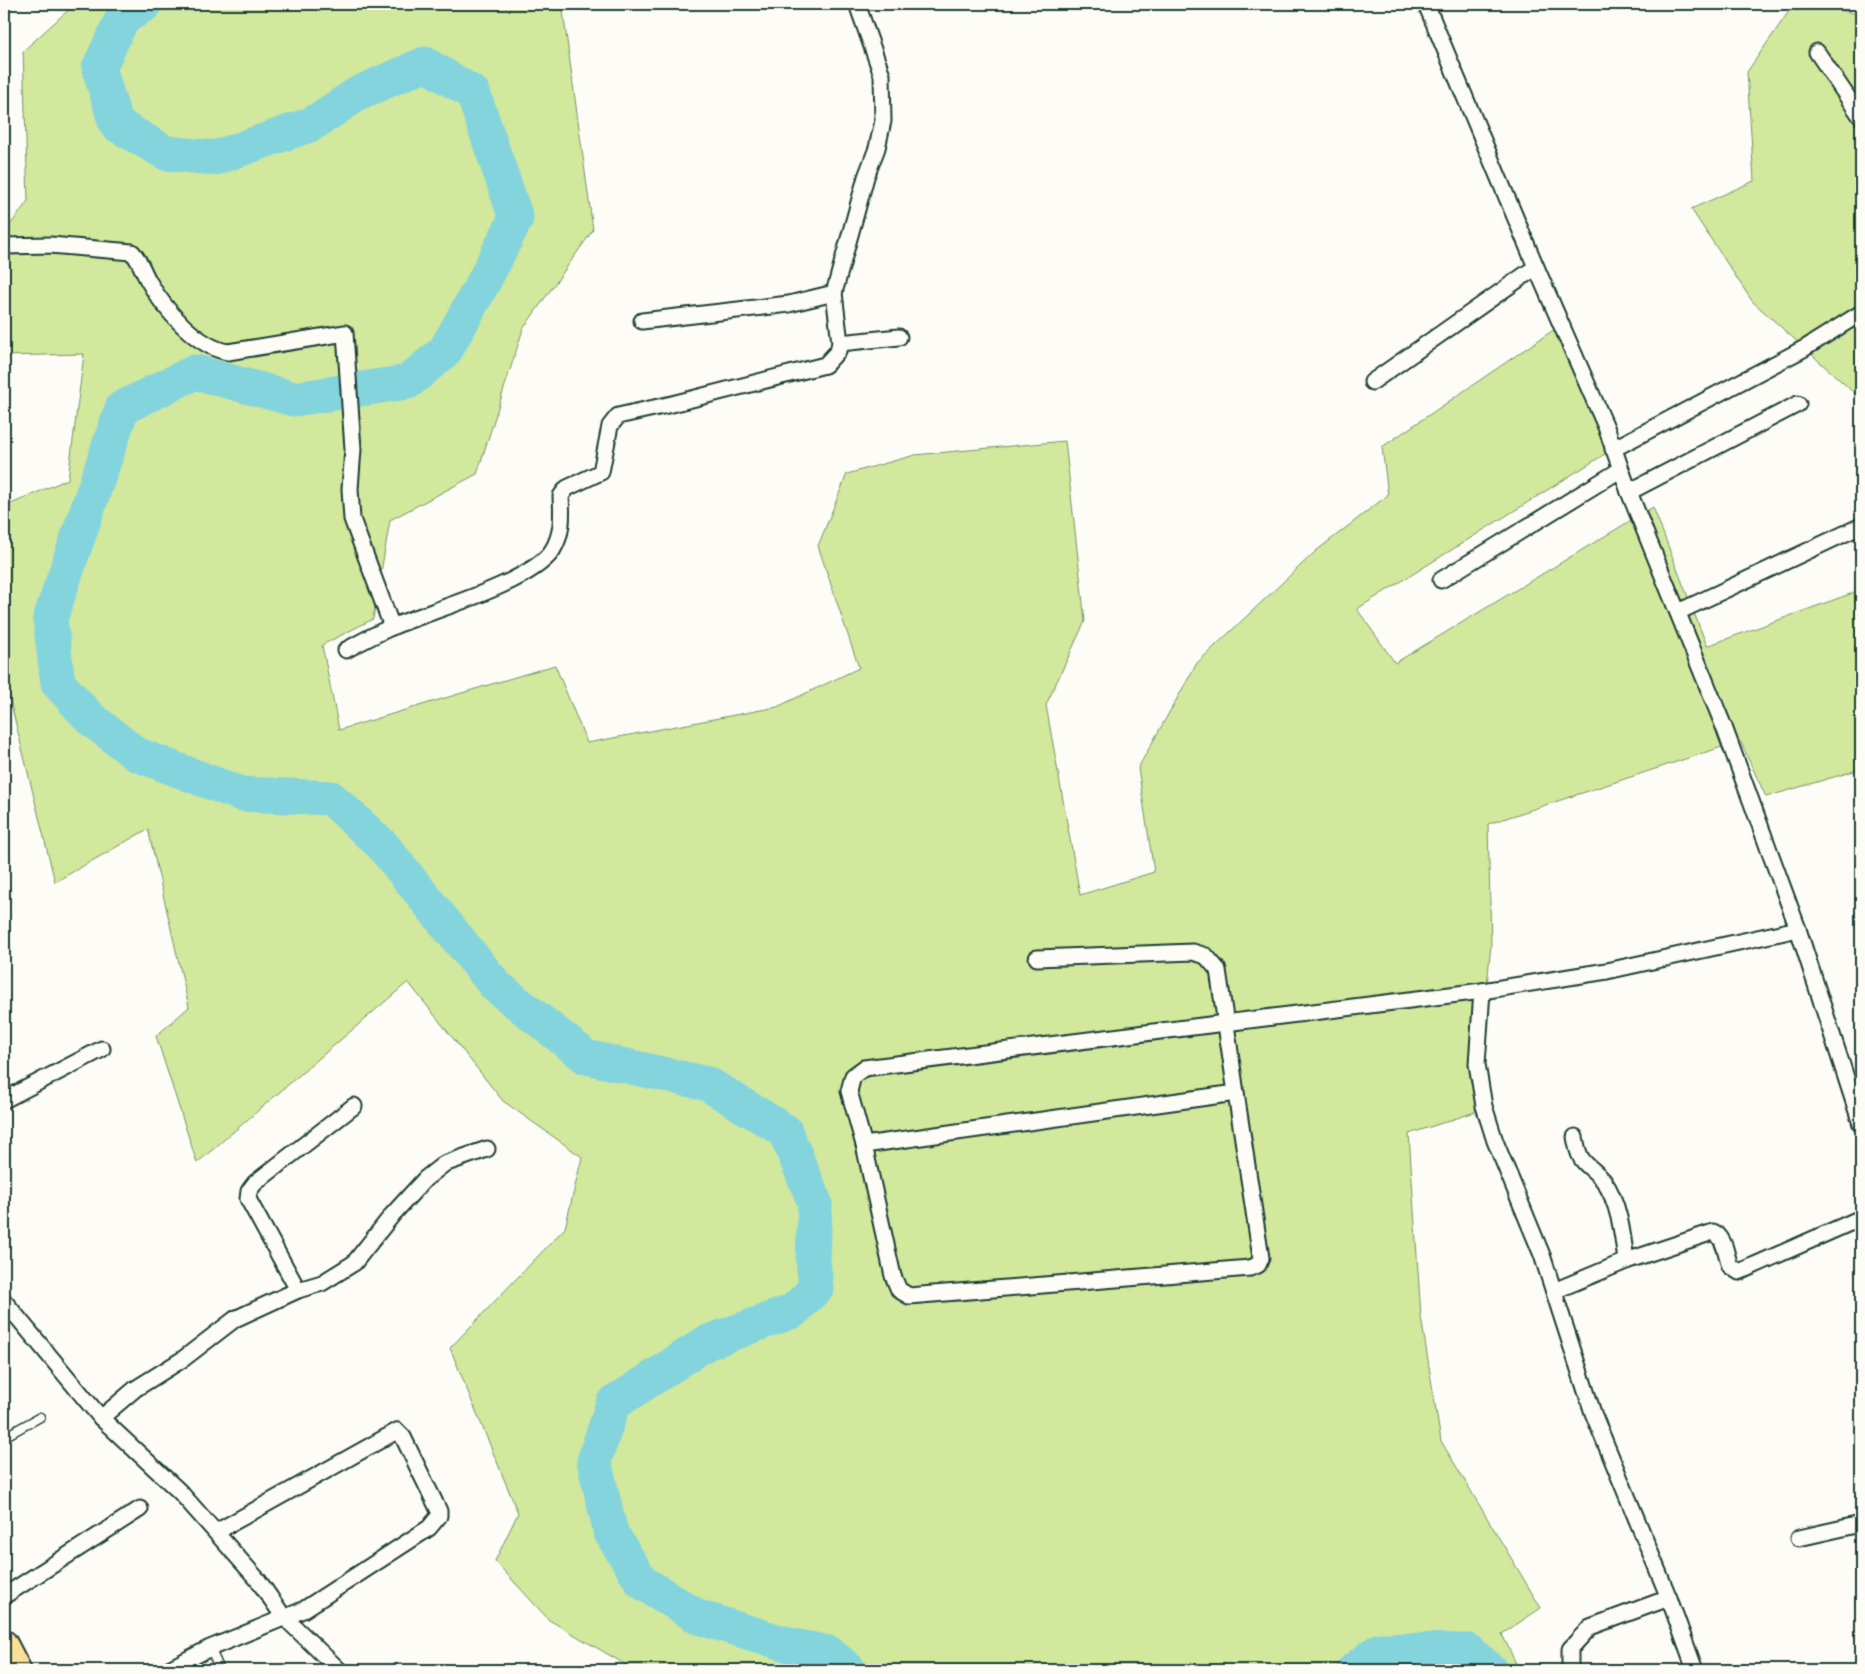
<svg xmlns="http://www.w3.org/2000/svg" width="1865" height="1674" viewBox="0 0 1865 1674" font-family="'Indie Flower',sans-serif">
<rect width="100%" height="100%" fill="#fdfcf7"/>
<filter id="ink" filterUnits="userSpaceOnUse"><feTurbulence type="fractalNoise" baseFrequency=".02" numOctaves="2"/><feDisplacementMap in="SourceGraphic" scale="10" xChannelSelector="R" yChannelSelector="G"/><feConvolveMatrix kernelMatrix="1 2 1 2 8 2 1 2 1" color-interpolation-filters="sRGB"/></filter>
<g filter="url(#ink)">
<g fill="#d1e89d" stroke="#789268">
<path d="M75,4H562L593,230L523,329L477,474L390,520L373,619L322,645L339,730L555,665L587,743L777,707L859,668L818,546L847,474L915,455L1065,441L1085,621L1046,705L1080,895L1154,872L1138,768L1197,663L1316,551L1388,495L1382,447L1568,320L1613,449L1357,609L1395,663L1653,507L1707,646L1861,590V769L1766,797L1740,741L1488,824L1491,944L1475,1112L1409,1134L1421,1317L1441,1441L1541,1608L1502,1634L1519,1670H635L549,1620L495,1561L518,1513L450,1348L565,1228L582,1157L503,1101L408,982L197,1163L156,1036L189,1007L148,829L55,882L7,688L4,687V507L68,479L84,354L4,356V233L28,201L23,51Z"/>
<path d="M1794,4H1815L1861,15V399L1752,301L1691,209L1754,181L1747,72Z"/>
</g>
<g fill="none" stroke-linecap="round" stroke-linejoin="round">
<g stroke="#84d4de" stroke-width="35">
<path d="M145,4L122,19L99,68L116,124L166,153L215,158L312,124L359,93L425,64L473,93L516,218L483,283L445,351L408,382L294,399L195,372L122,408L50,619L58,683L91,719L136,754L241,794L331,798L382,845L496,986L586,1057L708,1084L785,1131L815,1203L813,1259L816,1288L793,1311L706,1343L613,1404L594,1461L611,1533L642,1582L698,1617L793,1646L829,1653L849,1670"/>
<path d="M1354,1670L1380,1650L1468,1651L1490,1670"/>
</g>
<g stroke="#1f3d34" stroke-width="11">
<g id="service">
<path d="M4,1437L40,1417"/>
<path d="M210,1648L220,1670"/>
</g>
</g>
<g stroke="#1f3d34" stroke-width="19">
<g id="minor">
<path d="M1426,4L1536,267L1606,427L1629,492L1724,727L1798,929L1861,1124"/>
<path d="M1817,52L1861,117"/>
<path d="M4,246L50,245L132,252C140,260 143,272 149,282C164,309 197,347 228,352L345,333L353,449L350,489L352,519L392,627"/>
<path d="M834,293L840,343L899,337"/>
<path d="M642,321L789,304L834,293L866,177L877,148L883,121L882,75L857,4"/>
<path d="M1372,382L1536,267"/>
<path d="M1613,449L1805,348L1861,313"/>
<path d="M1629,492L1798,404"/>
<path d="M1441,580L1620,470"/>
<path d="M1678,612L1861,526"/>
<path d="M346,650C361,642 377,633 394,626C432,610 529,584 552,551C563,534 562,515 561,496L567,488L601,472L610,426L618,416L672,404L825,365L838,351L840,343"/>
<path d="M1482,991L1477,1064L1484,1106L1495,1141L1542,1255L1593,1413L1669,1598L1695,1670"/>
<path d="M1236,1093L1261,1258L1258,1265L1250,1268L909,1296L899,1290L893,1276L864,1145L849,1091L853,1076L864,1068L1482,991L1607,971L1798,929"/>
<path d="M4,1100L102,1049"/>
<path d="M1575,1137C1580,1167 1586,1161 1603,1180C1619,1201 1623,1236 1626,1261"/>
<path d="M864,1145L1236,1093L1218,970L1206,956L1193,952L1037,958"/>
<path d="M298,1290L248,1199L249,1191L255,1183L354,1106"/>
<path d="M1554,1291L1626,1261L1713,1232C1725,1237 1726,1255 1730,1266L1739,1272L1861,1218"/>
<path d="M4,1301L101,1418L180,1492L258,1580L283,1616L339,1670"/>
<path d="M101,1418L135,1389L183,1359L235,1319L298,1290L322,1283L354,1263L393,1214L425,1179L444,1164L487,1149"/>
<path d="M1799,1538L1861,1524"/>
<path d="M4,1596L140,1509"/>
<path d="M167,1670L210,1648L303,1610L429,1528L439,1516V1511L403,1437L397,1431L216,1532"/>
<path d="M1570,1670V1649L1590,1627L1669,1598"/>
</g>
</g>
<g stroke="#1f3d34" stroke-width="29">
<path id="primary" d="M4,1643L18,1670"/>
</g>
<use href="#service" stroke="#fdfcf7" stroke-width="8"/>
<use href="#minor" stroke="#fdfcf7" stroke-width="15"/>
<use href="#primary" stroke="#fdde96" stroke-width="25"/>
</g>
</g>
<rect width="1865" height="1674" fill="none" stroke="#fdfcf7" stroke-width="20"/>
<rect x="10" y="10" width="1845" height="1654" fill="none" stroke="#1f3d34" stroke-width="2" filter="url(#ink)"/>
</svg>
